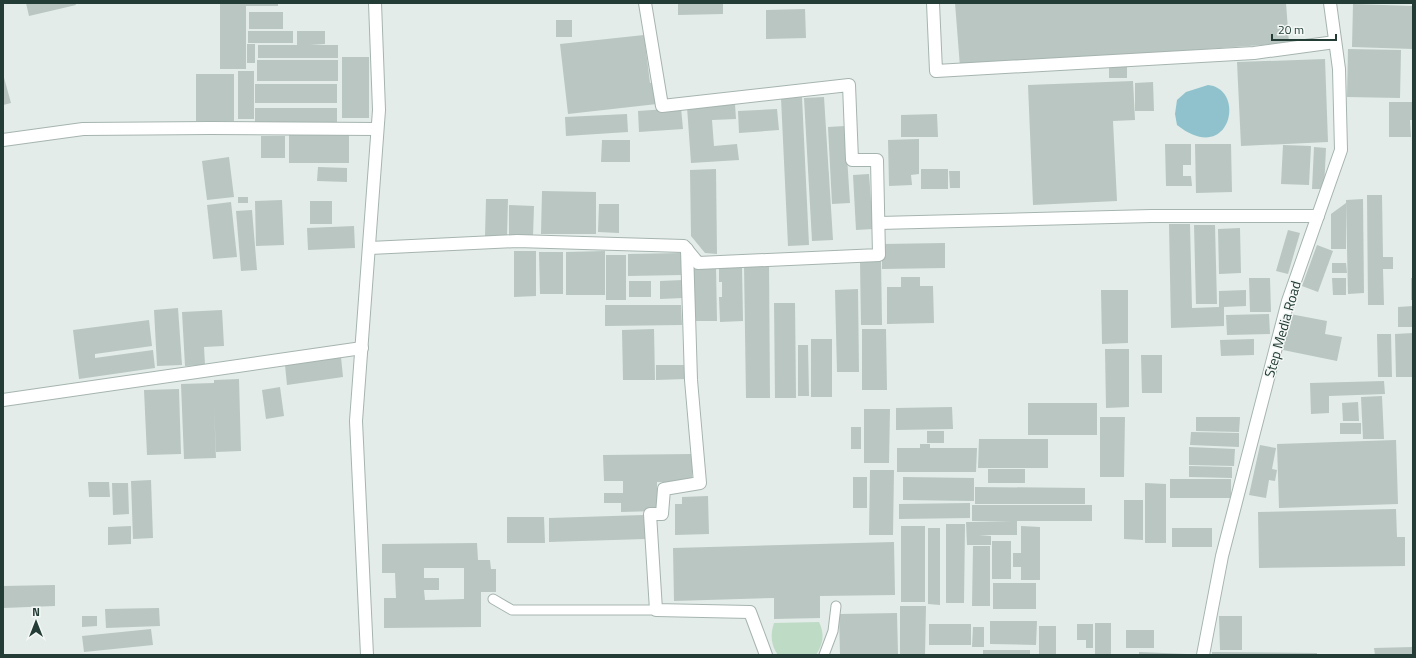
<svg xmlns="http://www.w3.org/2000/svg" width="1416" height="658" viewBox="0 0 1416 658" font-family="'Titillium Web',sans-serif">
<rect width="100%" height="100%" fill="#e3ece8"/>
<path fill="#bedbc6" d="M819,622C825,634 823,644 816,655H778C771,646 770,634 774,623Z"/>
<path fill="#8fc2cc" d="M1208,85C1247,89 1230,167 1177,125L1175,114L1177,100L1186,92Z"/>
<g fill="#b9c6c1" fill-rule="evenodd">
<path d="M26,3H75L76,5L29,16Z"/>
<path d="M220,3H278V6H246V69H220Z"/>
<path d="M678,3H723V14L678,15Z"/>
<path d="M955,3H1286L1289,43L960,67Z"/>
<path d="M1353,4L1413,6V49L1352,47Z"/>
<path d="M805,9L806,38L766,39V10Z"/>
<rect x="249" y="12" width="34" height="17"/>
<rect x="556" y="20" width="16" height="17"/>
<rect x="248" y="31" width="45" height="12"/>
<path d="M297,31H325V44L310,45H338V58H258V45H297Z"/>
<path d="M644,35L650,83L654,82L657,104L568,114L560,44Z"/>
<rect x="247" y="44" width="8" height="19"/>
<path d="M1348,49L1401,50L1400,98L1347,97Z"/>
<rect x="342" y="57" width="27" height="61"/>
<path d="M1325,59L1328,142L1241,146L1237,62Z"/>
<rect x="257" y="60" width="81" height="21"/>
<rect x="1109" y="63" width="18" height="15"/>
<rect x="238" y="71" width="16" height="48"/>
<path d="M3,74L11,103L3,105Z"/>
<rect x="196" y="74" width="38" height="47"/>
<path d="M1133,81L1135,120L1113,121L1117,201L1033,205L1028,85Z"/>
<path d="M1153,82L1154,111H1135V83Z"/>
<rect x="255" y="84" width="82" height="19"/>
<path d="M802,97L809,245L788,246L781,98Z"/>
<path d="M824,97L833,240L812,241L804,98Z"/>
<path d="M1389,102H1413V120H1410L1411,137H1389Z"/>
<path d="M735,104L736,119L712,120L714,146L737,144L739,160L691,163L687,107Z"/>
<rect x="255" y="108" width="82" height="15"/>
<path d="M681,108L683,129L639,132L638,111Z"/>
<path d="M777,109L779,130L739,133L738,111Z"/>
<path d="M627,114L628,132L566,136L565,117Z"/>
<path d="M937,114L938,137H901V115Z"/>
<path d="M845,126L850,203L832,204L828,127Z"/>
<rect x="289" y="135" width="60" height="28"/>
<rect x="261" y="136" width="24" height="22"/>
<path d="M919,139V174L911,175L912,185L889,186L888,140Z"/>
<path d="M602,140H630V162H601Z"/>
<path d="M1165,144H1191V165H1183V176H1191L1192,186H1166Z"/>
<path d="M1195,144H1231L1232,192L1196,193Z"/>
<path d="M1283,145L1311,146L1309,185L1281,184Z"/>
<path d="M1314,147L1326,148L1324,189H1312Z"/>
<path d="M229,157L234,197L207,200L202,161Z"/>
<path d="M318,167L347,168V182L317,181Z"/>
<path d="M716,169L717,254L705,253L691,236L690,170Z"/>
<rect x="921" y="169" width="27" height="20"/>
<path d="M949,171H960V188H950Z"/>
<path d="M869,174L873,229L856,230L853,175Z"/>
<path d="M542,191L596,192V234H541Z"/>
<path d="M1367,195H1382L1383,257H1393V269H1383L1384,305H1368Z"/>
<rect x="238" y="197" width="10" height="6"/>
<path d="M486,199H508L507,236H485Z"/>
<path d="M1363,199L1364,293L1348,294L1346,200Z"/>
<path d="M282,200L284,245L256,246L255,201Z"/>
<rect x="310" y="201" width="22" height="23"/>
<path d="M231,202L237,257L213,259L207,205Z"/>
<path d="M1346,203V249H1331V214Z"/>
<path d="M599,204H619V233L598,232Z"/>
<path d="M509,205L534,206L533,236H509Z"/>
<path d="M252,210L257,270L241,271L236,211Z"/>
<path d="M1169,224H1190L1192,308L1219,307V291L1246,290V306L1224,307V326L1171,328Z"/>
<path d="M1194,225H1215L1217,304H1196Z"/>
<path d="M354,226L355,248L308,250L307,228Z"/>
<path d="M1240,228L1241,273L1219,274L1218,229Z"/>
<path d="M1288,230L1300,233L1288,274L1276,271Z"/>
<path d="M945,243V268L882,269V244Z"/>
<path d="M1317,245L1333,251L1318,292L1302,286Z"/>
<path d="M514,251H536V296L514,297Z"/>
<path d="M605,251V295H566V252Z"/>
<path d="M539,252H563V294H540Z"/>
<path d="M681,253L682,275L628,276V254Z"/>
<rect x="606" y="255" width="20" height="45"/>
<path d="M881,261L882,325H861L860,262Z"/>
<path d="M769,263L770,398H746L744,264Z"/>
<path d="M1332,263H1346L1347,273H1332Z"/>
<path d="M719,266H742L743,321L720,322L719,297H722V282H719Z"/>
<path d="M716,267L717,321H695L694,268Z"/>
<path d="M901,277H920V286H933L934,323L887,324V287H901Z"/>
<path d="M1249,278H1270L1271,312H1250Z"/>
<path d="M1332,278H1346V295H1333Z"/>
<rect x="1411" y="278" width="2" height="22"/>
<path d="M683,280V298L660,299V281Z"/>
<rect x="629" y="281" width="22" height="16"/>
<path d="M858,289L859,372H837L835,290Z"/>
<path d="M1101,290H1128V343L1102,344Z"/>
<path d="M774,303H795L796,398H775Z"/>
<path d="M605,305H681L682,325L605,326Z"/>
<path d="M1413,306V327H1398V307Z"/>
<path d="M178,308L182,365L157,366L154,310Z"/>
<path d="M222,310L224,346L204,347L205,365L185,366L182,312Z"/>
<path d="M1269,314L1270,334L1227,335L1226,315Z"/>
<path d="M1290,314L1327,321L1325,334L1342,337L1337,361L1283,350Z"/>
<path d="M149,320L152,346L95,354V358L153,350L155,368L79,379L73,330Z"/>
<path d="M654,329L655,380H623L622,330Z"/>
<path d="M862,329H886L887,390H862Z"/>
<path d="M1413,333V377H1396L1395,334Z"/>
<path d="M1377,334H1391L1392,377H1378Z"/>
<rect x="811" y="339" width="21" height="58"/>
<path d="M1254,339V355L1221,356L1220,340Z"/>
<path d="M798,345H808L809,396H798Z"/>
<path d="M1105,349H1129V407L1106,408Z"/>
<path d="M1141,355H1162V393H1142Z"/>
<path d="M341,357L343,377L287,385L285,365Z"/>
<path d="M656,365H685L686,379L656,380Z"/>
<path d="M239,379L241,451L216,452L214,407L216,458L184,459L181,384L214,383V380Z"/>
<path d="M1384,381L1385,394L1329,396V413L1311,414L1310,383Z"/>
<path d="M280,387L284,416L266,419L262,390Z"/>
<path d="M179,389L181,454L147,455L144,390Z"/>
<path d="M1382,396L1384,439H1363L1361,397Z"/>
<path d="M1358,402L1359,421H1343L1342,403Z"/>
<rect x="1028" y="403" width="69" height="32"/>
<path d="M952,407L953,429L896,430V408Z"/>
<path d="M864,409H890L889,463H864Z"/>
<path d="M1100,417H1125L1124,477H1100Z"/>
<path d="M1196,417H1240L1239,432L1196,431Z"/>
<rect x="1340" y="423" width="21" height="11"/>
<rect x="851" y="427" width="10" height="22"/>
<rect x="927" y="431" width="17" height="12"/>
<path d="M1191,432L1239,433V447L1190,445Z"/>
<path d="M979,439H1048V468H978Z"/>
<path d="M1396,440L1398,504L1279,508L1277,444Z"/>
<path d="M920,444H930V448H977L976,472H897V448H920Z"/>
<path d="M1260,445L1276,448L1272,469L1277,470L1275,481L1269,480L1266,498L1249,495Z"/>
<path d="M1189,447L1235,449L1234,466L1189,465Z"/>
<path d="M692,454V482H657V511L621,512V503H604V493H623V481H604L603,455Z"/>
<path d="M1189,466L1232,467V478L1189,477Z"/>
<rect x="988" y="469" width="37" height="14"/>
<path d="M870,470H894L893,535H869Z"/>
<rect x="853" y="477" width="14" height="31"/>
<path d="M903,477L974,478V501L903,500Z"/>
<rect x="1170" y="479" width="61" height="19"/>
<path d="M151,480L153,538L133,539L131,481Z"/>
<path d="M88,482H109L110,497H89Z"/>
<path d="M112,483H128L129,514L113,515Z"/>
<path d="M1145,483L1166,484V543H1145Z"/>
<path d="M975,487L1085,488V504H975Z"/>
<path d="M708,496L709,534L675,535V504H682V497Z"/>
<path d="M1124,500H1143V540L1124,539Z"/>
<path d="M970,503V518L899,519V504Z"/>
<path d="M972,505H1092V521H1017V535H979L991,536V545H967L966,522H1012L972,521Z"/>
<path d="M1396,509L1397,537H1405V566L1259,568L1258,512Z"/>
<path d="M644,515L645,539L549,542V518Z"/>
<path d="M507,517H544L545,543H507Z"/>
<path d="M946,524H965L964,603H946Z"/>
<path d="M131,526V544L108,545V527Z"/>
<rect x="901" y="526" width="24" height="76"/>
<path d="M1021,526L1040,527V580H1021V567H1013V553H1021Z"/>
<path d="M928,528H940V605L928,604Z"/>
<rect x="1172" y="528" width="40" height="19"/>
<rect x="992" y="541" width="19" height="38"/>
<path d="M894,542L895,595L820,596V618L774,619V598L674,601L673,548Z"/>
<path d="M477,543L478,560H490L491,569H496V592H481V627L384,628V598H396L395,573H382V544ZM424,568H464V599L425,600L424,590H439V578H424Z"/>
<path d="M973,546H990V606H972Z"/>
<rect x="993" y="583" width="43" height="26"/>
<path d="M55,585V606L3,608V586Z"/>
<path d="M900,606H926L925,655H900Z"/>
<path d="M159,608L160,626L106,628L105,609Z"/>
<path d="M897,613L898,655H840L839,614Z"/>
<path d="M82,616H97V626L82,627Z"/>
<path d="M1219,616H1242V650H1220Z"/>
<path d="M990,621H1037L1036,645L990,644Z"/>
<rect x="1095" y="623" width="16" height="32"/>
<rect x="929" y="624" width="42" height="21"/>
<path d="M1077,624H1093V648H1086V640H1077Z"/>
<rect x="1039" y="626" width="17" height="29"/>
<path d="M973,627H984V647H972Z"/>
<path d="M151,629L153,645L84,652L82,636Z"/>
<rect x="1126" y="630" width="28" height="18"/>
<path d="M1413,647V655H1375L1374,648Z"/>
<rect x="983" y="650" width="47" height="5"/>
<path d="M1139,652L1187,654V655H1139Z"/>
<path d="M1212,652L1317,653V655H1212Z"/>
</g>
<g fill="none" stroke-linecap="round" stroke-linejoin="round">
<g stroke="#a6b4af" stroke-width="11">
<g id="service">
<path d="M493,599L512,610H656"/>
<path d="M824,655L833,631L836,606"/>
</g>
</g>
<g stroke="#a6b4af" stroke-width="14">
<g id="minor">
<path d="M933,3L936,71L1254,53L1335,42"/>
<path d="M3,140L83,129L210,128L377,129"/>
<path d="M879,223L1151,216H1318"/>
<path d="M370,248L517,241L684,246L698,263L879,255L877,160H852L849,85L662,106L645,3"/>
<path d="M687,249L691,380L700,483L664,489L662,514H650L656,610L750,612L766,655"/>
<path d="M3,400L362,348"/>
<path d="M367,655L356,421L379,110L375,3"/>
<path d="M1203,655L1222,556L1288,301L1341,150L1339,69L1330,3"/>
</g>
</g>
<use href="#service" stroke="#fff" stroke-width="9"/>
<use href="#minor" stroke="#fff" stroke-width="12"/>
</g>
<g text-anchor="middle" dominant-baseline="central" stroke-width="3" stroke-linejoin="round" paint-order="stroke">
<g font-size="14" fill="#243c36" stroke="#f3f8f6">
<text transform="translate(1282 329) rotate(-74)">Step Media Road</text>
</g>
</g>
<rect width="1416" height="658" fill="none" stroke="#243c36" stroke-width="8"/>
<g transform="translate(36 622)" stroke="#f3f8f6" stroke-width="3" paint-order="stroke">
<path d="M0-3L7 15L0 10L-7 15Z" fill="#243c36"/>
<text y="-6" font-size="11" font-weight="bold" text-anchor="middle" fill="#243c36">N</text>
</g>
<path d="M1272 34v6h64v-6" fill="none" stroke="#243c36" stroke-width="2"/>
<text x="1278" y="34" font-size="12" fill="#243c36" stroke="#f3f8f6" stroke-width="3" paint-order="stroke">20 m</text>
</svg>
